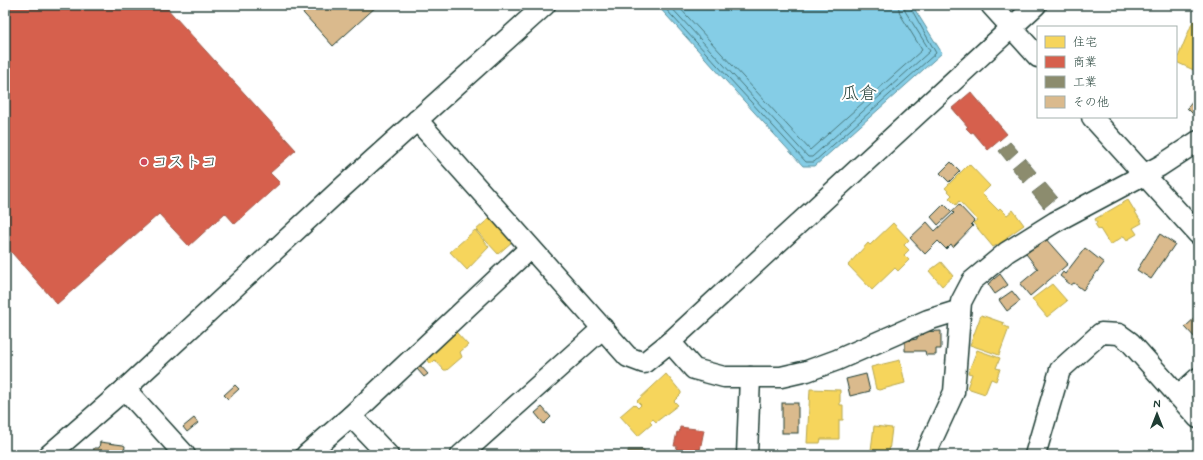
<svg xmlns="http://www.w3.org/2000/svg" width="1203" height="460" viewBox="0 0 1203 460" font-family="Mynerve,'Klee One',sans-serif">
<rect width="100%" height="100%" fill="#fff"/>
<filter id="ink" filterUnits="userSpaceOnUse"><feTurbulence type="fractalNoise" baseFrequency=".025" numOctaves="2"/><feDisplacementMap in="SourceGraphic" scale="8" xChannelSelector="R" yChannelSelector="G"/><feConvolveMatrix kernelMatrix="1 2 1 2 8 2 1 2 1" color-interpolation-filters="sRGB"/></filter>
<g filter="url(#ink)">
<path fill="#85cde6" stroke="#5c939f" d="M657,5H912L942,53L815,166H803Z"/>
<g fill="#f6d55c" stroke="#b6a750">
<path d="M1193,21L1198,23V72L1176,62Z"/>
<path d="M969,164L990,186L982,194L998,210L1000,208L1007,215L1013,210L1024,225L1007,237L1008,239L993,247L973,223L977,220L959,201L956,205L949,198L952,195L945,188Z"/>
<path d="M1128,200L1142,223L1133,228L1137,234L1127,240L1124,236L1110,245L1100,229L1099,230L1095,224L1097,223L1095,219Z"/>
<path d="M492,216L513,241L498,254L476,230Z"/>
<path d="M893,223L909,240L904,245L909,250L904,255L909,260L898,271L895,268L872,290L848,265L868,243L870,245Z"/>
<path d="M475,230L489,247L467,270L450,252Z"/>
<path d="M941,262L953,276L942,286L929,271Z"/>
<path d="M1052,284L1067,301L1047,317L1032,299Z"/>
<path d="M981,315L1004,323L1003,325L1009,328L999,355L970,345Z"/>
<path d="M455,331L468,345L460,352L462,357L447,370H444L435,360L431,364L424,356Z"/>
<path d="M977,350L1000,358L996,368L1000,369L996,381L991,379L985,394L967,388L972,374L968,373Z"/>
<path d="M900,360L905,383L879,390L876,389L871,367Z"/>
<path d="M666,374L681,392V394L674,401L678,405L656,422L653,419L650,422L652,424L638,436L620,416L634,404L638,408L641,405L637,401Z"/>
<path d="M810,389L840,390V405H843V420H839V439H821L820,443H807Z"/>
<path d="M874,426L892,428L889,452L871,450Z"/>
</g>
<g fill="#d6604d" stroke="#9f5646">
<path d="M5,5H164L296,150L270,173L280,183L235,224L225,213L189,246L159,214L57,304L5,245Z"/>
<path d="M971,92L1007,134L988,150L973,132L971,133L966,128L968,127L952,108Z"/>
<path d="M680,427L704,430L699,455L675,454L677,446H674L677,432L679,433Z"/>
</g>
<g fill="#8c8c6e" stroke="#6b745d">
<path d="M1010,142L1018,151L1007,161L999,151Z"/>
<path d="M1024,158L1036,172L1024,183L1012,168Z"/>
<path d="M1045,183L1057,197L1044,208L1032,193Z"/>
<path d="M628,450H644L645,455H628Z"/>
</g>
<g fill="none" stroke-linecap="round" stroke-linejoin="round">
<g stroke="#48777b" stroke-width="1">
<path d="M662,5L806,162H814L936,53L909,5"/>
<path d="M669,5L808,157H812L930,51L905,11L904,5"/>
<path d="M677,5L810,150L922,50L900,14L898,5"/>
</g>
</g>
<g fill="#daba8d" stroke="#1f3d34">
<path d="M296,5H378L333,46Z"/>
<path d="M1198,96V119L1187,108Z"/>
<path d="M951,162L960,171L949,182L940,173Z"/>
<path d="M944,204L952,212L938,225L931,217Z"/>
<path d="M959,205L974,221L971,224L973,226L953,247L951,244L946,249L938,241L925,254L910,238L927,222L935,231L954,213L952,211Z"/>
<path d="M1160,234L1175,244L1151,279L1137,270Z"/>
<path d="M1045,238L1068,264L1030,296L1020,284L1038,269L1026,254Z"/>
<path d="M1085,248L1104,263L1083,290L1074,283L1071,285L1060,276L1063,272L1065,274Z"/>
<path d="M1000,274L1008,285L995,294L988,284Z"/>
<path d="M1012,291L1020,301L1007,311L999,300Z"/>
<path d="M1198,315V341L1185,327Z"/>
<path d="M941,331V349H936V355H926L925,351H905V341L917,339V335L919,332Z"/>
<path d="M420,365L428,374L424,377L417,369Z"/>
<path d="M866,374L870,391L850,396L846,379Z"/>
<path d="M235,385L239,389L228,399L224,395Z"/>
<rect x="782" y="403" width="16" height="30"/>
<path d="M542,407L551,417L544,424L535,413Z"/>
<path d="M194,418L198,423L187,432L183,427Z"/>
<path d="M100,442L123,445L125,446L124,455H93L94,448H99Z"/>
</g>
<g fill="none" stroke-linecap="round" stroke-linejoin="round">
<g stroke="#1f3d34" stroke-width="23">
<g id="minor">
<path d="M991,5L1038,57"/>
<path d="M1092,117L1198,234"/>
<path d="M417,120L628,357L644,363L670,342L694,369L724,377H781L807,371L837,360L928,320L960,310"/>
<path d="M670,342L1036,5"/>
<path d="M125,389L185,455"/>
<path d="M1178,396L1198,378"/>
<path d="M351,416L388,455"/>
<path d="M49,455L125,389L344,186L545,5"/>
<path d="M306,455L351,416L530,248"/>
<path d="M461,455L603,328"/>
<path d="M747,455L750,377"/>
<path d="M925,455L954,392L961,302L972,281L1007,252L1055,222L1160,166L1198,141"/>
<path d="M1035,455L1060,370L1101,333L1119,334L1130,342L1198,418"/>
</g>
</g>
<use href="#minor" stroke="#fff" stroke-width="20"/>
</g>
</g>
<circle fill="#d1495b" stroke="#fff" stroke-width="1.5" cx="144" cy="162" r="4"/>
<g text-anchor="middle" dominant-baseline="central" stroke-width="4" stroke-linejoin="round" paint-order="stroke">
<g font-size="16" fill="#1f3d34" stroke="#fff" text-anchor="start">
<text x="152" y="162">コストコ</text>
</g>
<g font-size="18" fill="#1f3d34" stroke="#fff">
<text x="859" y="94">瓜倉</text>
</g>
</g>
<rect width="1203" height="460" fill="none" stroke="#fff" stroke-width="20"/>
<rect x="10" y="10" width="1183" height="440" fill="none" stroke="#1f3d34" stroke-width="1.5" filter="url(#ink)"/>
<rect x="1037" y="26" width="140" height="92" fill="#ffffff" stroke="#a5b1ae"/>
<rect x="1045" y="36" width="20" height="12" fill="#f6d55c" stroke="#a5b1ae"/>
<text x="1073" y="46" font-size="12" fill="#1f3d34">住宅</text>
<rect x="1045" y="56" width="20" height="12" fill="#d6604d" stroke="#a5b1ae"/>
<text x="1073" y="66" font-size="12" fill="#1f3d34">商業</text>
<rect x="1045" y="76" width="20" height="12" fill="#8c8c6e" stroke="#a5b1ae"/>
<text x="1073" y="86" font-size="12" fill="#1f3d34">工業</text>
<rect x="1045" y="96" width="20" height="12" fill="#daba8d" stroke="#a5b1ae"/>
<text x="1073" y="106" font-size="12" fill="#1f3d34">その他</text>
<g transform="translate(1157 414)" stroke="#ffffff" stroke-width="3" paint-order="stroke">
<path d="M0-3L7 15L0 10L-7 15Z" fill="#1f3d34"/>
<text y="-6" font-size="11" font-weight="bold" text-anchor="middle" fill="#1f3d34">N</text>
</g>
</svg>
